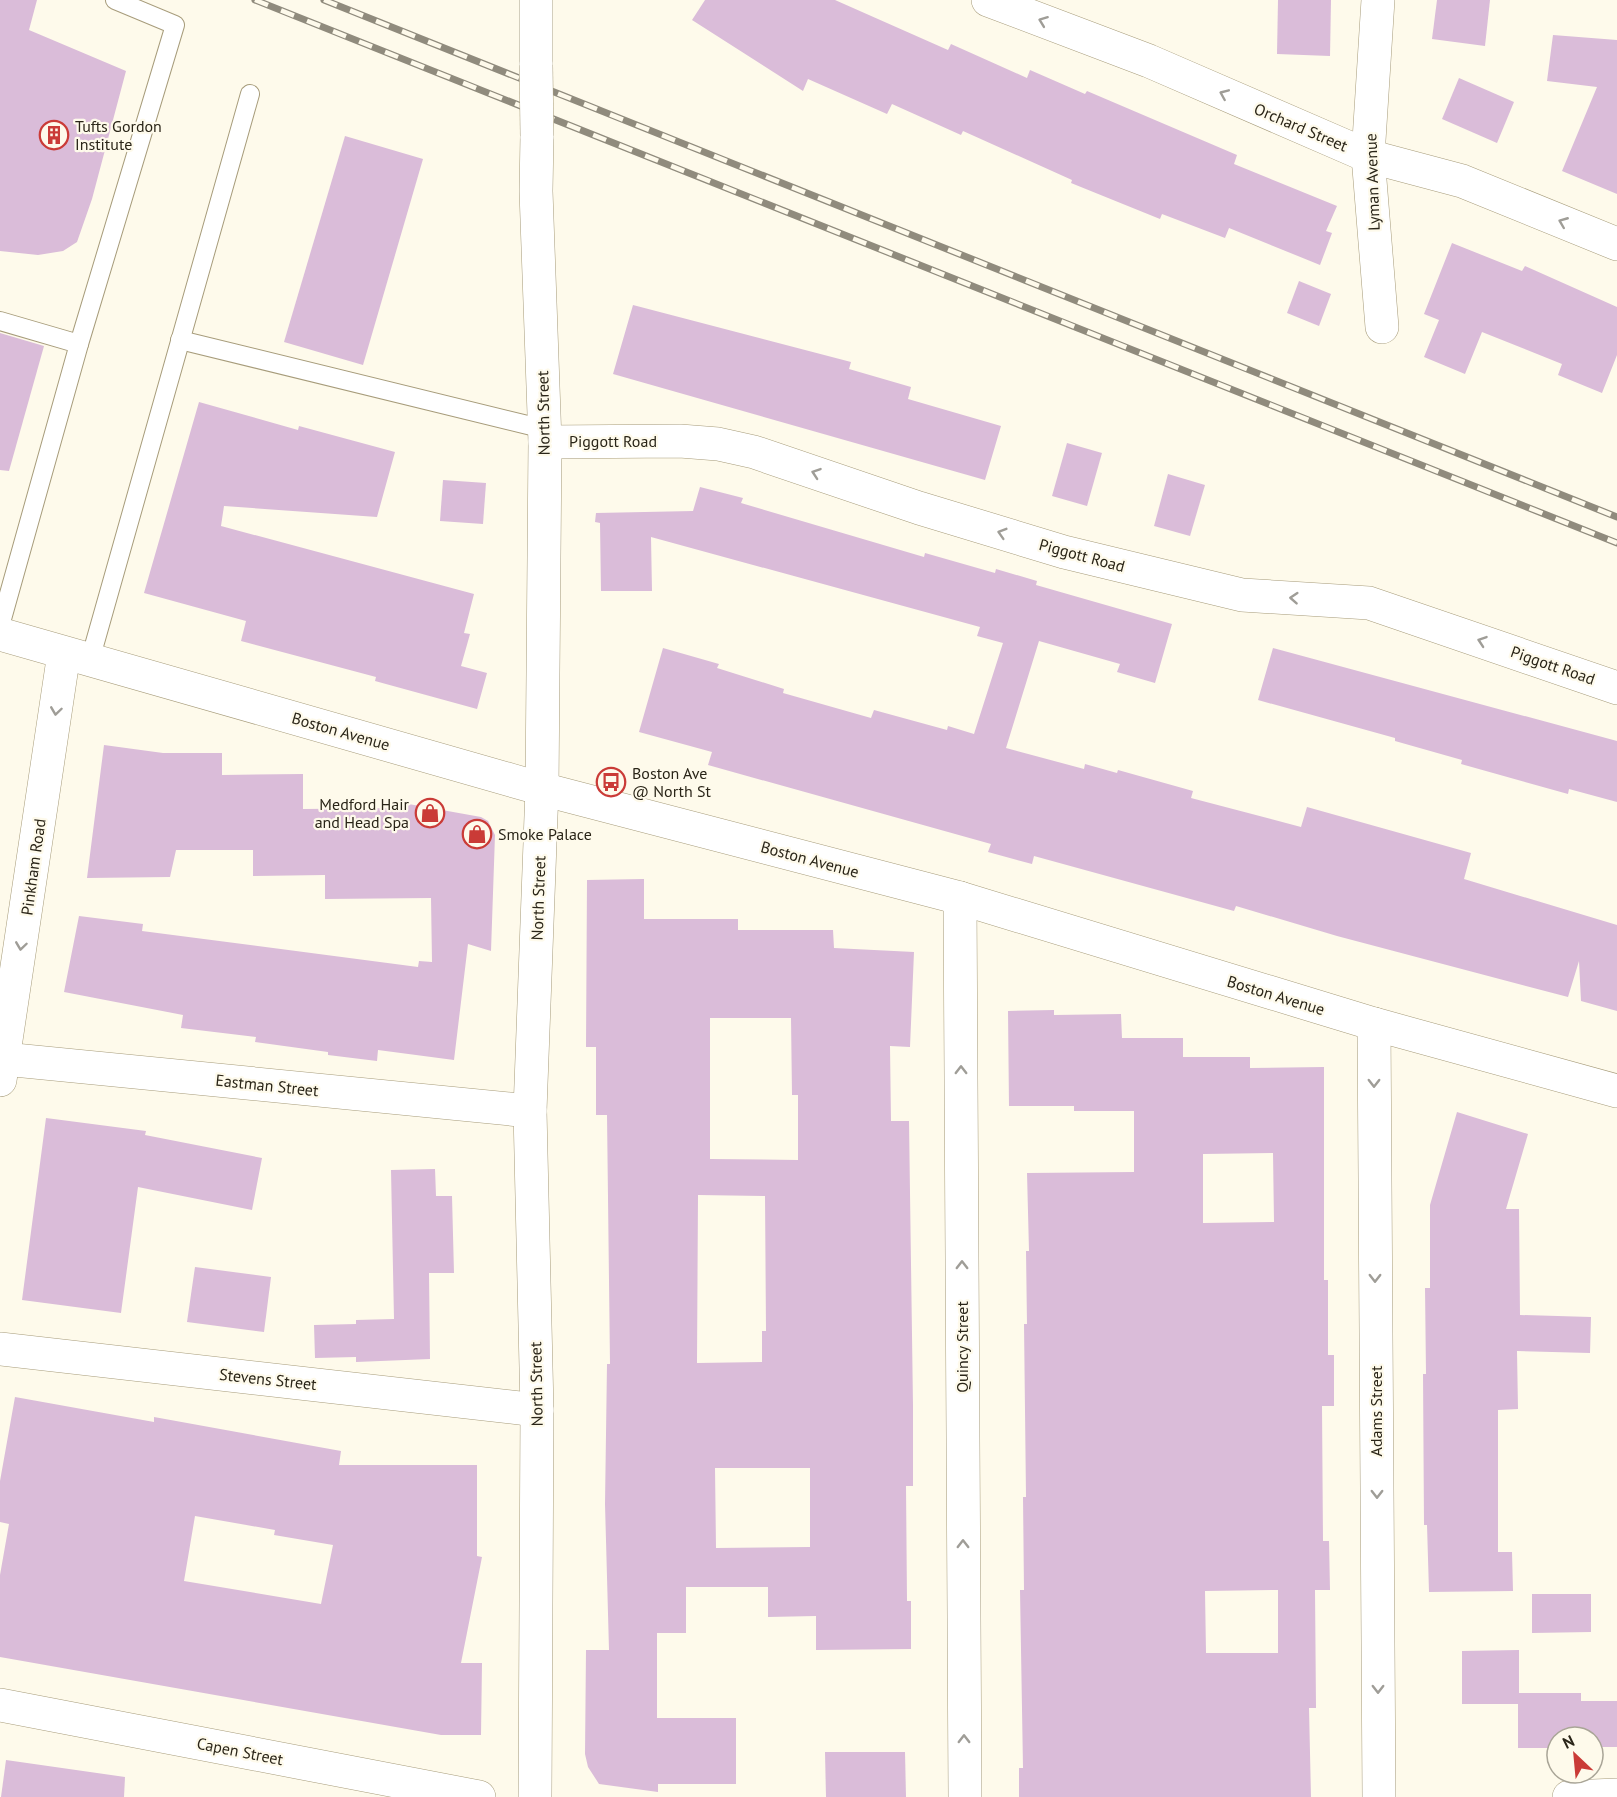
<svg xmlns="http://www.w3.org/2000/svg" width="1617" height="1797" viewBox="0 0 1617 1797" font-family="'PT Sans',sans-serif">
<rect width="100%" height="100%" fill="#fefaeb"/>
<g fill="#dabcd9" fill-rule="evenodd">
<path d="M0,0H37L29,30L126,71L92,199L77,242L63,251L38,255L0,251Z"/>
<path d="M705,0H835L948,50L951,44L1027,78L1030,70L1085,94L1087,91L1237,155L1234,164L1337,206L1326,231L1332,233L1320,265L1229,228L1225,238L1162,214L1160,219L1071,183L1072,180L963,131L961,135L892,104L887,114L808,79L803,91L692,20Z"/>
<path d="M1278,0H1331L1330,56L1277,54Z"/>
<path d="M1437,0H1490L1485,46L1432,39Z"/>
<path d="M1553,35L1617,40V194L1562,171L1597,87L1547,81Z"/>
<path d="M1459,78L1514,102L1497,143L1442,119Z"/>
<path d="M345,136L423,159L363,365L284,342Z"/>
<path d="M1452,243L1522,271L1525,266L1617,307V355L1602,393L1558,375L1562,364L1482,332L1465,374L1424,357L1439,320L1424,314Z"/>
<path d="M1299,281L1331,294L1319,326L1287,313Z"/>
<path d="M633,305L851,362L849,369L911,387L908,399L1001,426L985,480L613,374Z"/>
<path d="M0,333L44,346L9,471L0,470Z"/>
<path d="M199,402L298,430L299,426L395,452L377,517L224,506L221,526L474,594L464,633L470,634L461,666L487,673L477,709L375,681L376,677L241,641L246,621L144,593Z"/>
<path d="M1067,443L1102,453L1087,506L1052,496Z"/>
<path d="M1168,474L1205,485L1190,536L1154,526Z"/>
<path d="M443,480L486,483L483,524L440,521Z"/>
<path d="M700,487L743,498L741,503L924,557L925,553L995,573L996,569L1037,581L1036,585L1172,624L1155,683L1117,672L1120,664L1039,641L1006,748L1084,769L1085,764L1117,773L1118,770L1193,791L1191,798L1301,827L1307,807L1471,853L1464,879L1617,925V1011L1581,1001L1579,961L1568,997L1337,936L1236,906L1234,911L1034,856L1032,864L988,852L991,844L708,765L712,752L639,732L663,648L719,664L717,668L784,689L783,693L871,718L874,710L947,730L948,726L974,734L1003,643L977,636L980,627L651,537L652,591H601L600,523L595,522L596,513L693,511Z"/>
<path d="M1273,648L1617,741V802L1569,789L1568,794L1461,764L1462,760L1395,741V738L1258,700Z"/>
<path d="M104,745L163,753H222V775L303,774V809L403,808V803L481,817L488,821L495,835L491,951L468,944L454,1060L378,1050L377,1061L328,1055V1052L255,1042L256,1037L181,1028L183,1015L64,992L79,916L143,924L142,931L418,967L419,961L432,962L431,898L325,899V875L253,876V850H176L170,877L87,878Z"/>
<path d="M644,879V919H738V930H833L834,948L914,952L910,1047L890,1046L891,1121H909L913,1406V1486H906L907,1601H911V1649L816,1650V1616L768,1617V1587H686V1633H657V1718H736V1784H658V1792L599,1784L588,1767L585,1754L586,1650H609L605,1504L607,1364H610L607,1115H596V1047H586L587,880ZM710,1018H791L792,1095H798V1160L710,1159ZM698,1195L765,1196L766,1331H762V1362L697,1363ZM715,1468H810V1547L716,1548Z"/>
<path d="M1054,1010V1015L1121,1014L1122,1038H1183V1057H1250V1068L1324,1067V1280H1328V1355H1334V1406H1322L1323,1541H1329L1330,1590H1315L1316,1708H1309L1311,1797H1019V1768H1023L1020,1590H1024L1023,1497H1026L1024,1324H1027L1026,1251H1029L1027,1173L1134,1172V1111H1074V1106H1009L1008,1011ZM1273,1153L1274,1222L1203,1223V1154ZM1278,1590V1653H1206L1205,1591Z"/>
<path d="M1457,1112L1528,1134L1506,1209H1519L1520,1315L1591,1317L1590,1353L1517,1351L1518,1409L1498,1410V1552H1512L1513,1591L1429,1592L1427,1525H1424L1423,1374H1426L1425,1288H1430V1205Z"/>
<path d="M46,1118L146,1131L145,1135L262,1158L252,1210L138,1187L121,1313L22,1300Z"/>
<path d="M435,1169L436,1196H452L454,1273H429L430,1359L356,1362V1357L315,1358L314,1325L356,1324V1320L394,1319L391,1170Z"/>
<path d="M195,1267L271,1277L264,1332L187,1322Z"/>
<path d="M15,1397L154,1422V1417L341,1451L339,1465H477V1556L482,1557L461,1663H482L481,1735H441L0,1657V1575L9,1524L0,1522V1481ZM195,1516L275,1530L274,1535L333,1545L321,1604L184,1581Z"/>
<path d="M1532,1594H1591V1632L1532,1633Z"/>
<path d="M1519,1650V1693H1581V1701H1617V1747H1593V1737H1557V1748H1518V1704H1462V1651Z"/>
<path d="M825,1752H905L906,1797H826Z"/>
<path d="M6,1760L125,1777L124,1797H1Z"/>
</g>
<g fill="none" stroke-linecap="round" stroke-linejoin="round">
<g stroke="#a79c7b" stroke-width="20">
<g id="lane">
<path d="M0,321L79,344L0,626"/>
<path d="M180,340L544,429"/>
<path d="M79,344L175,25L115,0"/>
<path d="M90,660L250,94"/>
</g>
</g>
<g stroke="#a79c7b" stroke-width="34">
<g id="street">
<path d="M988,0L1149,61L1368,156L1462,181L1617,244"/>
<path d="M1378,0L1368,156L1382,327"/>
<path d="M545,442L680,441L718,444L754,452L919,508L1064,552L1242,595L1369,603L1617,688"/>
<path d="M960,898L965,1797"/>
<path d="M1374,1024L1379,1797"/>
<path d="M4,1059L530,1111"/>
<path d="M0,1080L64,653"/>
<path d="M0,1349L537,1410"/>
<path d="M0,1705L479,1797"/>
<path d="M1569,1797L1617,1795"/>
</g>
</g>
<g stroke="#a79c7b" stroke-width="34">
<g id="secondary">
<path d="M536,0V65"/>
<path d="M0,634L542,789L960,898L1374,1024L1617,1091"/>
<path d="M535,1797L537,1410L530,1111L542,789L545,442L536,191L537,136"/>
</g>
</g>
<use href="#lane" stroke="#fff" stroke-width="18"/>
<use href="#street" stroke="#fff" stroke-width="33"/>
<use href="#secondary" stroke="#fff" stroke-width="33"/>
<g stroke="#908b7d" stroke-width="7">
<g id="rail">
<path d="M255,0L1617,543"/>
<path d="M324,0L1617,517"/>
</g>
</g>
<use href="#rail" stroke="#fefaeb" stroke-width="4.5" stroke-dasharray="14" stroke-linecap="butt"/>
<g stroke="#a79c7b" stroke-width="34" stroke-linecap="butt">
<path id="secondary-bridge" d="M536,65L537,136"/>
</g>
<use href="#secondary-bridge" stroke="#fff" stroke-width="33"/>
</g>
<defs><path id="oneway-chevron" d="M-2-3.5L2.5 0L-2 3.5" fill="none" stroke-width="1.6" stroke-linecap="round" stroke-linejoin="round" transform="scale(1.5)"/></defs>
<g stroke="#9f9d97">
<use href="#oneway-chevron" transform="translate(1043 21) rotate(-159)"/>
<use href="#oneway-chevron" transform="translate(1224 94) rotate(-157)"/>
<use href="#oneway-chevron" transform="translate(1563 222) rotate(-158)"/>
<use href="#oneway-chevron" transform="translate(816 473) rotate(-161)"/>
<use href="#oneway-chevron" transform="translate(1002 533) rotate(-163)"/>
<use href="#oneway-chevron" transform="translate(1294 598) rotate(-176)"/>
<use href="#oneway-chevron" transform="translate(1482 641) rotate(-161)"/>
<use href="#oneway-chevron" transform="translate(56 711) rotate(98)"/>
<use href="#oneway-chevron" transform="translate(21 946) rotate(98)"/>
<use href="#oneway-chevron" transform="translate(961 1070) rotate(-90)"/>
<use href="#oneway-chevron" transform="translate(1374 1083) rotate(90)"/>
<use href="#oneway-chevron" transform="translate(962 1265) rotate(-90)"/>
<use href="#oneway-chevron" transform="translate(1375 1278) rotate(90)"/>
<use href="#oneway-chevron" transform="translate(1377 1494) rotate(90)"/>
<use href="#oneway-chevron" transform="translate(963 1544) rotate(-90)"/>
<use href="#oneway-chevron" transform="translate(1378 1689) rotate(90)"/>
<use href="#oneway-chevron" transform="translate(964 1739) rotate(-90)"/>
</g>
<defs>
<g id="building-ring" transform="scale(1.5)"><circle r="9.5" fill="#fefaeb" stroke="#ca3b37" stroke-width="1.5"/><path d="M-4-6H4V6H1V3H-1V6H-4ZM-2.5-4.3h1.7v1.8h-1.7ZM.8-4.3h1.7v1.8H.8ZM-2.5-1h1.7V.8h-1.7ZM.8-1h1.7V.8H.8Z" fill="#ca3b37"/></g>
<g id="bus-ring" transform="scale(1.5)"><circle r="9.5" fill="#fefaeb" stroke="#ca3b37" stroke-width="1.5"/><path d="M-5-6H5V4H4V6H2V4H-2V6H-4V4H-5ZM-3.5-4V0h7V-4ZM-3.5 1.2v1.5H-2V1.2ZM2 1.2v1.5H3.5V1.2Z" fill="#ca3b37"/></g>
<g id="shop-ring" transform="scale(1.5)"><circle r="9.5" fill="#fefaeb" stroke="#ca3b37" stroke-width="1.5"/><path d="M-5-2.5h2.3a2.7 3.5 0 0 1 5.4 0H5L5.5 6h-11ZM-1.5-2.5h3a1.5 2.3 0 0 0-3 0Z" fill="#ca3b37"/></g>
</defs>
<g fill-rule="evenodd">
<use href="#building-ring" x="54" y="135"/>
<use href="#bus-ring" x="611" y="782"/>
<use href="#shop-ring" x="430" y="813"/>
<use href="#shop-ring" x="477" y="834"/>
</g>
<g text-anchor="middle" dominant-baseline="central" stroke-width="4.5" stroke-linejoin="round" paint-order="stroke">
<g font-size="16" fill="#2a2518" stroke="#fefaeb" text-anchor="start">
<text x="75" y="126">Tufts Gordon<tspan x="75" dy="18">Institute</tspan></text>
<text x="632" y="773">Boston Ave<tspan x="632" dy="18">@ North St</tspan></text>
<text x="409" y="804" text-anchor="end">Medford Hair<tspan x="409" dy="18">and Head Spa</tspan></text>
<text x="498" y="834">Smoke Palace</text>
</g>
<g font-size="16" fill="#2a2518" stroke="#fefaeb">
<text transform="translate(1301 127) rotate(23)">Orchard Street</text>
<text transform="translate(1372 182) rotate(-92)">Lyman Avenue</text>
<text transform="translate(543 413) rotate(-91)">North Street</text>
<text x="613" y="441">Piggott Road</text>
<text transform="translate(1082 555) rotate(15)">Piggott Road</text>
<text transform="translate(1553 665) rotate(19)">Piggott Road</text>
<text transform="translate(341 731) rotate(16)">Boston Avenue</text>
<text transform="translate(810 859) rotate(15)">Boston Avenue</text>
<text transform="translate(33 867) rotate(-82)">Pinkham Road</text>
<text transform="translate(538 898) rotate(-88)">North Street</text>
<text transform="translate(1276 995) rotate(17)">Boston Avenue</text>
<text transform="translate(267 1085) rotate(6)">Eastman Street</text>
<text transform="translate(962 1347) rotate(-90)">Quincy Street</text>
<text transform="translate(268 1379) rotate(6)">Stevens Street</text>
<text transform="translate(536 1384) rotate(-91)">North Street</text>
<text transform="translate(1376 1411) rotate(-90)">Adams Street</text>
<text transform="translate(240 1751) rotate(11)">Capen Street</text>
</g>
</g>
<g transform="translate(1575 1755) rotate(334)"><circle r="28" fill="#fefaeb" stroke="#a9a597" stroke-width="1.5"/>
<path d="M0-4.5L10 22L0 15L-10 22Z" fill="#ca3b37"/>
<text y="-9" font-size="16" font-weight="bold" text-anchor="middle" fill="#2a2518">N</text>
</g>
</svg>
